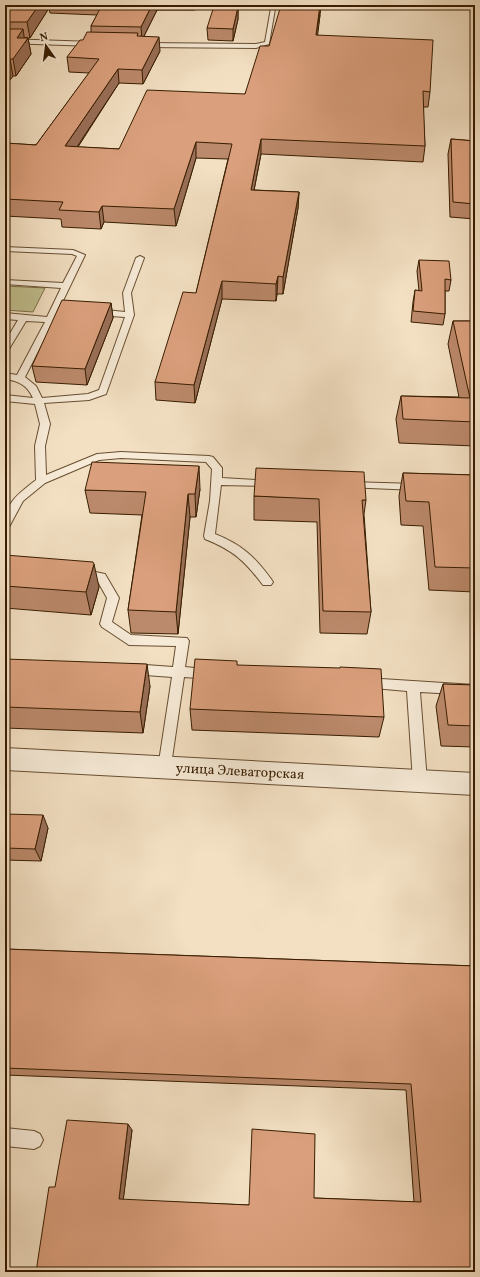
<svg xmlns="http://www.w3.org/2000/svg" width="480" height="1277" viewBox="0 0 480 1277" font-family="Vollkorn,serif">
<rect width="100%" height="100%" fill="#f3e0c3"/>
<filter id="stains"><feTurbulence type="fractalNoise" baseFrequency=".005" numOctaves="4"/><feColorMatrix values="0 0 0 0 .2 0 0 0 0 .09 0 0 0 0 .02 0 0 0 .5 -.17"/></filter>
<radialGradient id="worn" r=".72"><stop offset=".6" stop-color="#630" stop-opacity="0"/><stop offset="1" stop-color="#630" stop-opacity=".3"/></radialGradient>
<path fill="#c2c08f" stroke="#7d6e48" d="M5,286L45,288L33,312L5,310Z"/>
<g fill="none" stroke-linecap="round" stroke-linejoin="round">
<g stroke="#674e31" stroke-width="2">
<g id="service">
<path d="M276,5H283L275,9L269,44L256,48L144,47L141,45L144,43L256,44L265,42L271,8Z"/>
<path d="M5,39L94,42L97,44L94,46L5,43Z"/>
<path d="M5,247L73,250L85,255L60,307L67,310L63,312H58L25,377L36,386L42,398L88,394L99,390L125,317L96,315L92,312L96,309L125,312L123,293L136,258L140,256L144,258L131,293L134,315L106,394L89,400L44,403L50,424L45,446L46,475L97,454L121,452L209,456L213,457L222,468V478L275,481L276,483L271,486L221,485L215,534C242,545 254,556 271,579L273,582L271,585H263C245,561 233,550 205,539L204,536L210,501L212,469L206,462L121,458L99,460L45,483L23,501L9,527L5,528C5,502 17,495 36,480L35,446L40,424L35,404L5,401V395L33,398C27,385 19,381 5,379V373L17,375L45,322L26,321L9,349L5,352V342L18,320L5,319V313L47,317L61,288L5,284V280L63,283L77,256L72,254L5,251Z"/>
<path d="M349,482L417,484L422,487L417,490L345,487L344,485Z"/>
<path d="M81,569L105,574L119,598L112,622L131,635L187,638L189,641L185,667L213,670L215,674L213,678L209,679L184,677L170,772L165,774L160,772L158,768L172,677L132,674L128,673L126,669L128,665L132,664L173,667L176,646L129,645L102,627L100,624L107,598L97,580L77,576L75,573Z"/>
<path d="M366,678L475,685V695L420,692L427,781L425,785L420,787L415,785L413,781L407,691L362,687L360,683L362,679Z"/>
<path d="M5,1128L34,1131L40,1134L43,1140L40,1146L34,1149L5,1146Z"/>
</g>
</g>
<g stroke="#674e31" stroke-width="2">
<path id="minor" d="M5,748L475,773V795L5,770Z"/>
</g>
<use href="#service" fill="#f7ebd8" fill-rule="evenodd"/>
<use href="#minor" fill="#f7ebd8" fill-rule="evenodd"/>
</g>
<g fill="#bb896b" stroke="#381d00">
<path d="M5,5H197L195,10H157L144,36L160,51L143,84L119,83L78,147L119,149L245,94L269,46L320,15L317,35L430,92L428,107H423L425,146L423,162L261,154L254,190L299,192L298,208L283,294H277L276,301L222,299L195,403L156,400L155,382L196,293L228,159L196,158L176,226L104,222L101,229L62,227L61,219L5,216V143L36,145L89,73L69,72L67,57L83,40L91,32V26L97,15L50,13L49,8L30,38H24H28L31,54L16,76H13L5,86Z"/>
<path d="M238,7V19L233,41L208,40L207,28Z"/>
<path d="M451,139L475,141V219L450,217L448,154Z"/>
<path d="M419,260L451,280L449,291H445V314L443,325L411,322L413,302L415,290L419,291L417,271Z"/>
<path d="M111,303L113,318L87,385L36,382L32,366Z"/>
<path d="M453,321H475V446L399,443L396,419L401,396L459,397L448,344Z"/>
<path d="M403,473L475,475V592L429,590L423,526L401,525L399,496Z"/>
<path d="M200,489L196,517H190L178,634L131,633L128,610L142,515L90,513L85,490Z"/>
<path d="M254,496L366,500L364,514L371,612L367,634L320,633L317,522L254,520Z"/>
<path d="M5,555L99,587L91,615L5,608Z"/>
<path d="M5,659L150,686L143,733L5,728Z"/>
<path d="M237,665L384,717L379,737L192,730L190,709Z"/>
<path d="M443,684L475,685V747L441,746L436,706Z"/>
<path d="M5,814L48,828L41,861L5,860Z"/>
<path d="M5,949L475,966V1272L55,1187L132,1130L123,1200L248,1205L314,1198L414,1202L406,1090L5,1075Z"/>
</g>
<g fill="#996f57" stroke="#381d00">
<path d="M39,5H49V8L30,38L27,22Z"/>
<path d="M152,5H156L157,10L142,40L141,27Z"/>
<path d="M195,5H197L195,10Z"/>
<path d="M321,5L320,15L316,49V35Z"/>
<path d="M238,7V19L233,41V29Z"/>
<path d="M23,29L25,43L28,38L31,54L16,76L13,59L17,38Z"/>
<path d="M159,37L160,51L143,84L142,70Z"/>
<path d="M10,59L13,76L5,86V65Z"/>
<path d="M118,69L119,83L67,162L65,146Z"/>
<path d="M261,139V154L251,206V190Z"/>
<path d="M196,142V158L176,226L174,209Z"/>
<path d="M299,192L298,208L283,294V277Z"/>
<path d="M102,206L104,222L101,229L99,212Z"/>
<path d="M278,276L277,294L276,301V284Z"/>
<path d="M222,281V299L195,403L194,385Z"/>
<path d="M111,303L113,318L87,385L85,369Z"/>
<path d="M199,466L200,489L196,517L195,494Z"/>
<path d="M188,494L190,517L178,634L176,612Z"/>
<path d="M94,564L99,587L91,615L86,592Z"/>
<path d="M147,664L150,686L143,733L140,712Z"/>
<path d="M43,815L48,828L41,861L35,849Z"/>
<path d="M128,1124L132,1130L123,1202L119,1199Z"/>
</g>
<g fill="#da9f7c" stroke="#381d00">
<path d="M5,5H39L27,22H5Z"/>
<path d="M102,5H152L141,27L91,26Z"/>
<path d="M281,5H320L316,35L433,40L430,92L423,91L425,146L261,139L251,190L299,192L283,277L278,276L276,284L222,281L194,385L155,382L183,292L196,293L232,144L196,142L174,209L102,206L99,212L59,210L63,202L5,199V143L36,145L99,59L67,57L80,40H83L87,32L138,33L137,36L159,37L142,70L118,69L65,146L119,149L147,90L245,94L260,46H269Z"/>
<path d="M214,6L238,7L233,29L207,28Z"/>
<path d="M5,29H23L17,38H28L13,59H10L5,65Z"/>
<path d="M451,139L475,141V204L453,202Z"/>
<path d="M419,260L449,261L451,280L445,279V314L413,311L415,290L422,291Z"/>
<path d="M62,300L111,303L85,369L32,366Z"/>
<path d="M453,321H475V422L403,419L401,396L470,398Z"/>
<path d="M92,462L199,466L195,494H188L176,612L128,610L146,492L85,490Z"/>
<path d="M256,468L364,472L366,500H362L371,612L323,611L319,499L254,496Z"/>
<path d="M403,473L475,475V568L435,567L429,502L406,501Z"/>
<path d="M5,555L93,562L94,564L86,592L5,586Z"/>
<path d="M5,659L147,664L140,712L5,707Z"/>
<path d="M195,659L237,661V665L340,668V667L381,669L384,717L190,709Z"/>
<path d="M443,684L475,685V726L448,725Z"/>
<path d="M5,814L43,815L35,849L5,848Z"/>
<path d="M5,949L475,966V1272H36L49,1187H55L67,1120L128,1124L119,1199L249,1205L252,1129L315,1134L314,1198L421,1202L411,1084L5,1068Z"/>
</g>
<g text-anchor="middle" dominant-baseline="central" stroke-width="3" stroke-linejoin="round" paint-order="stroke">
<g font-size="14" fill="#381d00" stroke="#f7ebd8">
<text transform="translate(240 772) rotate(3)">улица Элеваторская</text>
</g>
</g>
<rect width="480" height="1277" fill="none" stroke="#f3e0c3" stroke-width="20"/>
<rect x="6" y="6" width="468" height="1265" fill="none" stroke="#381d00" stroke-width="2"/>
<rect x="10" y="10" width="460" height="1257" fill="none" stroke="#381d00"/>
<g transform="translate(46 46) rotate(346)" stroke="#f7ebd8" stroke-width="3" paint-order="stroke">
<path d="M0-3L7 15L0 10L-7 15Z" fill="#381d00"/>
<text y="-6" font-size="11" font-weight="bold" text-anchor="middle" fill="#381d00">N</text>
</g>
<rect width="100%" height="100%" filter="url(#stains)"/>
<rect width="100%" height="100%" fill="url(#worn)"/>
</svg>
